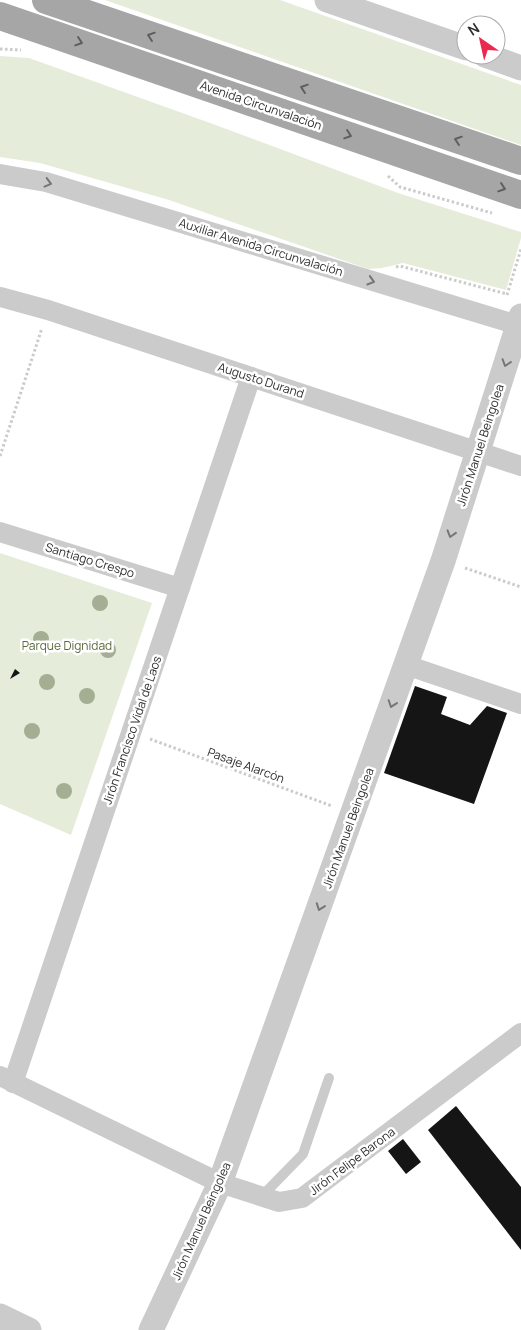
<svg xmlns="http://www.w3.org/2000/svg" width="521" height="1330" viewBox="0 0 521 1330" font-family="Manrope,sans-serif">
<rect width="100%" height="100%" fill="#fff"/>
<g fill="#e6ecda">
<path d="M105,0H280L521,85V145Z"/>
<path d="M0,56L29,58L213,124L398,193L521,232V238L506,290L403,263L382,268L368,269L169,200L40,163L0,157Z"/>
<path d="M0,553L152,603L71,835L0,804Z"/>
</g>
<g fill="#151515">
<path d="M15,669L20,673L10,679Z"/>
<path d="M415,686L447,697L441,714L470,725L487,706L507,713L474,804L384,773Z"/>
<path d="M456,1106L521,1187V1250L428,1130Z"/>
<path d="M403,1139L421,1162L406,1174L388,1151Z"/>
</g>
<g fill="none" stroke-linecap="round" stroke-linejoin="round">
<g stroke="#cbcbcb" stroke-width="3" stroke-dasharray="2.5 2.5" stroke-linecap="butt">
<path d="M0,49L21,50"/>
<path d="M388,176L400,187L492,213"/>
<path d="M396,267L400,266L507,294"/>
<path d="M507,295L521,249"/>
<path d="M0,456L42,328"/>
<path d="M465,568L521,587"/>
<path d="M150,739L332,806"/>
</g>
<path stroke="#cbcbcb" stroke-width="10" d="M262,1196L303,1154L329,1078"/>
<g stroke="#cbcbcb" stroke-width="20">
<path d="M0,174L46,182L521,326"/>
<path d="M0,297L48,310L521,466"/>
<path d="M0,532L180,588"/>
<path d="M406,665L521,704"/>
<path d="M0,1076L220,1183L279,1202L302,1198L521,1033"/>
<path d="M13,1083L251,377"/>
</g>
<g stroke="#cbcbcb" stroke-width="25">
<path d="M327,0L466,48"/>
<path d="M485,55L521,68"/>
<path d="M0,1316L29,1330"/>
<path d="M151,1330L220,1183L443,561L521,316"/>
</g>
<g stroke="#a6a6a6" stroke-width="28">
<path d="M46,0L521,161"/>
<path d="M0,16L521,195"/>
</g>
</g>
<g fill="#a3ae93">
<circle cx="100" cy="603" r="8"/>
<circle cx="41" cy="639" r="8"/>
<circle cx="108" cy="650" r="8"/>
<circle cx="47" cy="682" r="8"/>
<circle cx="87" cy="696" r="8"/>
<circle cx="32" cy="731" r="8"/>
<circle cx="64" cy="791" r="8"/>
</g>
<defs><path id="oneway-chevron" d="M-2-3.5L2.5 0L-2 3.5" fill="none" stroke-width="1.6" stroke-linecap="round" stroke-linejoin="round" transform="scale(1.25)"/></defs>
<g stroke="#5e5e5e">
<use href="#oneway-chevron" transform="translate(151 36) rotate(-161)"/>
<use href="#oneway-chevron" transform="translate(79 42) rotate(19)"/>
<use href="#oneway-chevron" transform="translate(304 88) rotate(-161)"/>
<use href="#oneway-chevron" transform="translate(348 135) rotate(19)"/>
<use href="#oneway-chevron" transform="translate(458 140) rotate(-161)"/>
<use href="#oneway-chevron" transform="translate(502 188) rotate(19)"/>
</g>
<g stroke="#757575">
<use href="#oneway-chevron" transform="translate(48 183) rotate(15)"/>
<use href="#oneway-chevron" transform="translate(371 281) rotate(17)"/>
<use href="#oneway-chevron" transform="translate(506 363) rotate(108)"/>
<use href="#oneway-chevron" transform="translate(451 534) rotate(107)"/>
<use href="#oneway-chevron" transform="translate(392 704) rotate(109)"/>
<use href="#oneway-chevron" transform="translate(320 907) rotate(110)"/>
</g>
<g text-anchor="middle" dominant-baseline="central" stroke-width="5" stroke-linejoin="round" paint-order="stroke">
<g font-size="12" fill="#2e2e2e" stroke="#fff">
<text transform="translate(261 105) rotate(19)">Avenida Circunvalación</text>
<text transform="translate(261 247) rotate(17)">Auxiliar Avenida Circunvalación</text>
<text transform="translate(261 380) rotate(18)">Augusto Durand</text>
<text transform="translate(480 445) rotate(-72)">Jirón Manuel Beingolea</text>
<text transform="translate(90 560) rotate(17)">Santiago Crespo</text>
<text transform="translate(132 730) rotate(-71)">Jirón Francisco Vidal de Laos</text>
<text transform="translate(246 765) rotate(20)">Pasaje Alarcón</text>
<text transform="translate(348 828) rotate(-70)">Jirón Manuel Beingolea</text>
<text transform="translate(352 1161) rotate(-37)">Jirón Felipe Barona</text>
<text transform="translate(201 1221) rotate(-66)">Jirón Manuel Beingolea</text>
</g>
<g font-size="12" fill="#576b3a" stroke="#fff">
<text x="67" y="645">Parque Dignidad</text>
</g>
</g>
<g transform="translate(481 40) rotate(326)"><circle r="24" fill="#ffffff" stroke="#ababab"/>
<path d="M0-4L9 19L0 12L-9 19Z" fill="#eb294f"/>
<text y="-8" font-size="14" font-weight="bold" text-anchor="middle" fill="#2e2e2e">N</text>
</g>
</svg>
